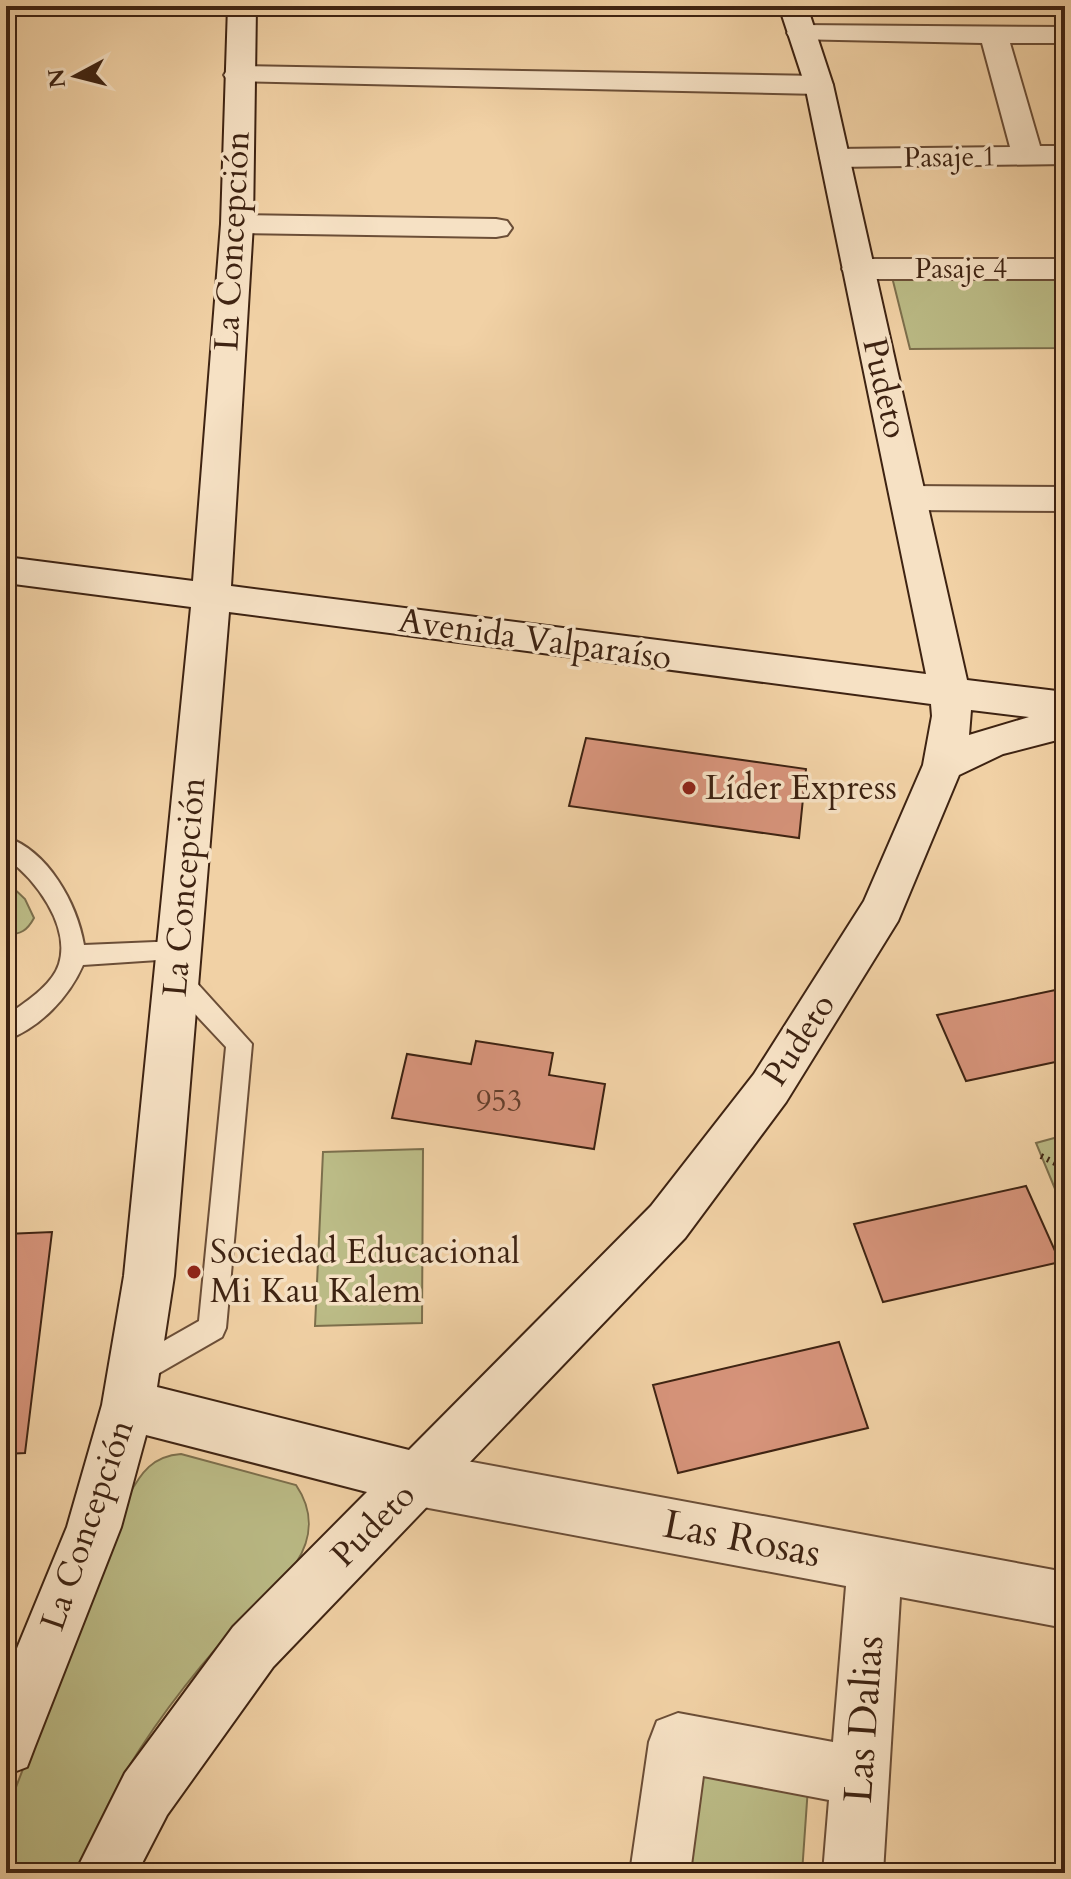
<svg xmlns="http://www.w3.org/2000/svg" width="1071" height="1879" viewBox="0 0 1071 1879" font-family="Cardo,serif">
<rect width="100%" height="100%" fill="#f1d1a5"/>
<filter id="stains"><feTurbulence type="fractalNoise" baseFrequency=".0025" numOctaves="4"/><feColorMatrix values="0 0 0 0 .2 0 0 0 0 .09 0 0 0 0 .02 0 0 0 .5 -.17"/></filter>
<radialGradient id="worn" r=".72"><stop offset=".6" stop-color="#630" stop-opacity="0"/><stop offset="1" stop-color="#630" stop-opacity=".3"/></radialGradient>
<g fill="#bbbb86" stroke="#7c6f4c" stroke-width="2">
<path d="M1062,271L1065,285V348L910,349L891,273Z"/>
<path d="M6,881L25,899L34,918C27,931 21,934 6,935Z"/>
<path d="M1065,1135V1213L1036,1143Z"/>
<path d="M423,1149L422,1323L315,1326L323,1152Z"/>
<path d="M181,1454L296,1485C313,1510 313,1537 296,1563C233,1625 174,1692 128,1768C108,1801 93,1839 75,1873H6V1813L128,1497C141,1472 153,1456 181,1454Z"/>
<path d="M693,1764L808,1787L802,1873H679Z"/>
</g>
<g fill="#d7947b" stroke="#3e2312" stroke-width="2">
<path d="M586,738L806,769L799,838L569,806Z"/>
<path d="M1065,988V1060L966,1081L937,1015Z"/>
<path d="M476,1041L553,1053L549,1075L605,1084L594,1149L392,1118L407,1054L471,1064Z"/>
<path d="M1026,1186L1060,1262L883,1302L854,1224Z"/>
<path d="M52,1232L25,1453L6,1454V1234Z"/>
<path d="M839,1342L868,1428L678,1473L653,1385Z"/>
</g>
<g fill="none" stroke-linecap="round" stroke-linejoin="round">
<g stroke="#6b4e37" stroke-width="4">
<g id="lane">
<path d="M6,837C48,851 77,903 84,945L179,941L188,944L191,951L188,958L83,965C69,997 40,1028 6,1040V1016C24,1003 52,986 59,964C71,926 35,878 6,858Z"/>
<path d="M177,968L186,971L252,1044L226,1328L222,1337L135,1387L125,1383L121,1373L125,1363L199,1321L226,1047L168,985L165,978L168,971Z"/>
</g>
</g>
<g stroke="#6b4e37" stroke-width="4">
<g id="street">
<path d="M801,25L1065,27V43H1010L1040,146H1065V164L835,167L824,164L820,158L824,152L835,149L1010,147L982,43L791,39L787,33L791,27Z"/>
<path d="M238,66L819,76L829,79L833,85L829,91L819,94L228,81L224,75L228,69Z"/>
<path d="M237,215L496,219L507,221L512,228L507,235L496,237L237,233L226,231L221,224L226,217Z"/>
<path d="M858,259H1065V279H858L847,276L842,269L847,262Z"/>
<path d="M909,486L1065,487V511L909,510L896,507L891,498L896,489Z"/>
<path d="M418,1452L1065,1572V1628L900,1597L883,1873H823L829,1800L703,1776L690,1873H630L649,1742L657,1721L678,1713L833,1742L846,1586L418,1506L399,1498L391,1479L399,1460Z"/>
</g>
</g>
<g stroke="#3e2312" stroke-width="4">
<path id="secondary" d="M228,6H256L253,224L231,586L926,674L805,85L779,6H807L833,85L967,680L1065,692V738L1003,754L959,775L898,921L786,1102L685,1238L273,1667L167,1815L137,1873H75L125,1773L233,1627L367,1492L146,1435L121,1527L35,1746L27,1767L6,1775V1675L67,1527L102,1405L124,1276L191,607L6,583V557L193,581L221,224ZM229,612L931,704L932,716L923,765L864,901L754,1074L651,1206L409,1450L157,1387L174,1276ZM971,710L1029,717L969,735Z"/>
</g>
<path stroke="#3e2312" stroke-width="6" stroke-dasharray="2 5" stroke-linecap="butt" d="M1041,1156L1065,1168"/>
<use href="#lane" fill="#f6e1c4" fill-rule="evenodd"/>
<use href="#street" fill="#f6e1c4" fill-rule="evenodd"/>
<use href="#secondary" fill="#f6e1c4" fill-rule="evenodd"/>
</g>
<g fill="#8f2418" stroke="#f6e1c4" stroke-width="3">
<circle cx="689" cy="788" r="8"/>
<circle cx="194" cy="1272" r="8"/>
</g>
<g text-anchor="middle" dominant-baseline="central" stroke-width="7" stroke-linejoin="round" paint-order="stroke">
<g font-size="28" fill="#3e2312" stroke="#f6e1c4">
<text transform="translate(950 157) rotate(-1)">Pasaje 1</text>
<text x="961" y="269">Pasaje 4</text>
</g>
<g font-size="30" fill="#643f2c">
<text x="499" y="1101">953</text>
</g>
<g font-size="34" fill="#3e2312" stroke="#f6e1c4">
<text transform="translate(232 241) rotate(-87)">La Concepción</text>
<text transform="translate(885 388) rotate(77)">Pudeto</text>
<text transform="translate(535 639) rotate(8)">Avenida Valparaíso</text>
<text transform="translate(184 887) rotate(-85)">La Concepción</text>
<text transform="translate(799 1040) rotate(-57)">Pudeto</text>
<text transform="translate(87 1525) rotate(-71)">La Concepción</text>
<text transform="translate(373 1525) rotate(-45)">Pudeto</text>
</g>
<g font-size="34" fill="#3e2312" stroke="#f6e1c4" text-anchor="start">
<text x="705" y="788">Líder Express</text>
<text x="210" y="1252">Sociedad Educacional<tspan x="210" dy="39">Mi Kau Kalem</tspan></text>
</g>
<g font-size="40" fill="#3e2312" stroke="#f6e1c4">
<text transform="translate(742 1539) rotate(11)">Las Rosas</text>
<text transform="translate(864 1719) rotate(-86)">Las Dalias</text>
</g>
</g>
<rect width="1071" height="1879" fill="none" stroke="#f1d1a5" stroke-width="32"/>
<rect x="8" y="8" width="1055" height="1863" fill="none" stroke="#3e2312" stroke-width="4"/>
<rect x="16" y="16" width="1039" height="1847" fill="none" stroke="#3e2312" stroke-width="2"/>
<g transform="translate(76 76) rotate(263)" stroke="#f6e1c4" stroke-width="6" paint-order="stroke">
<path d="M0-6L14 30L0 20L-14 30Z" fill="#3e2312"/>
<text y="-12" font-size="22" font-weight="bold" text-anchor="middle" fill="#3e2312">N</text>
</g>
<rect width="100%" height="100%" filter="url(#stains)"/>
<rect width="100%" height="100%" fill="url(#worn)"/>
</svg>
